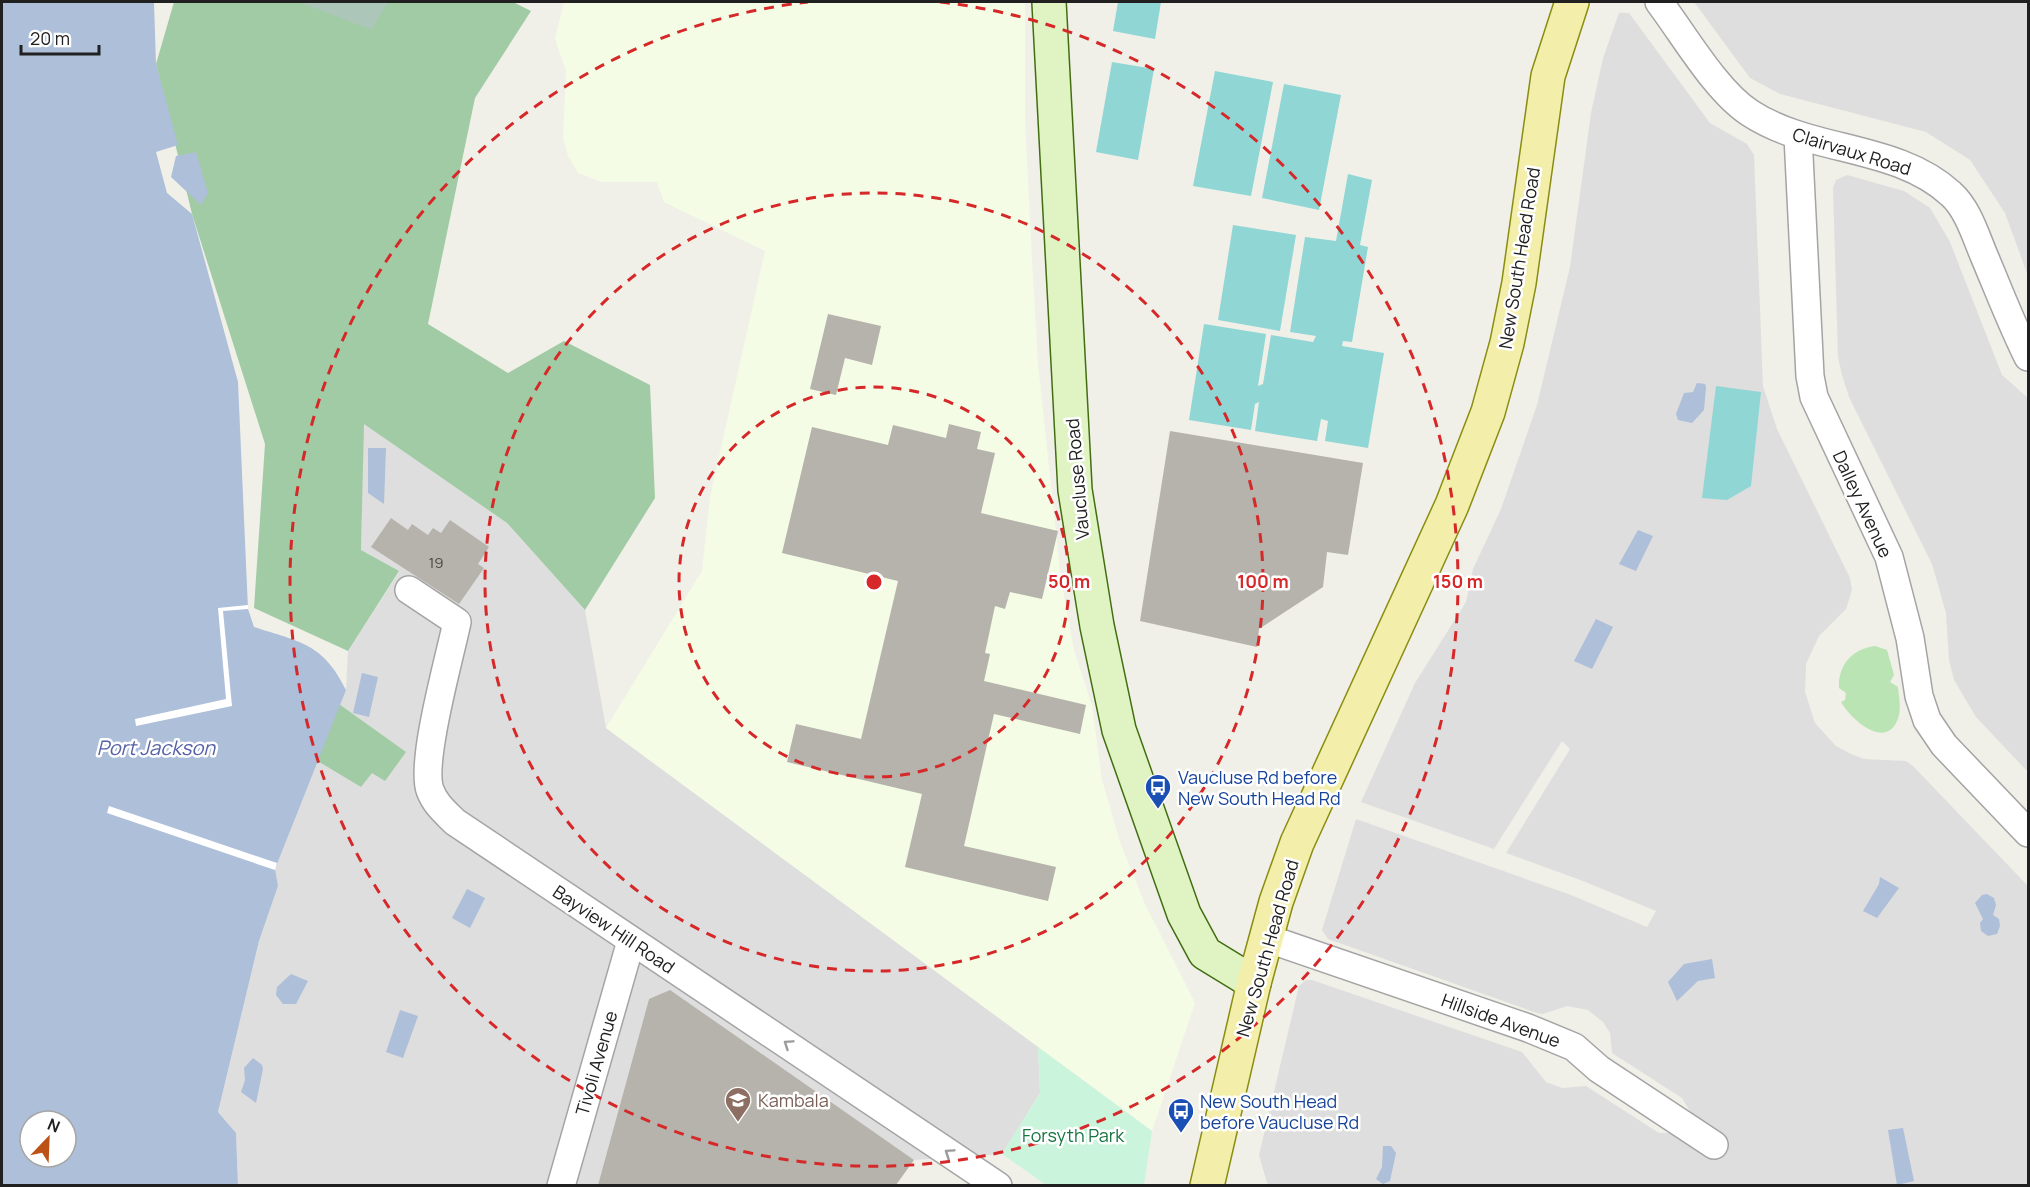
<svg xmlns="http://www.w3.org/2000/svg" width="2030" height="1187" viewBox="0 0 2030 1187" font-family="Manrope,sans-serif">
<rect width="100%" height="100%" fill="#f0f0e8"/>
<g fill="#dedede">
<path d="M1694,2H2028V276L2005,213L1970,160L1926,132L1780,94L1750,78Z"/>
<path d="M1619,13H1629L1710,123L1747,144L1754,155L1763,386L1777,429L1850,578L1852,590L1846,609L1819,636L1806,664L1805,692L1815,723L1836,746L1851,754L1864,759L1906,761L1913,766L2028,886V1185L1268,1186L1259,1155L1299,986L1306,980H1312L1522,1052L1546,1082L1562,1088L1586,1086L1659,1133H1683L1694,1118L1682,1098L1612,1053L1610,1033L1603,1022L1588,1010L1567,1006L1543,1014L1537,1013L1328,939L1322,930L1356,819L1571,895L1647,927L1656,911L1583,881L1506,853L1570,749L1562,741L1494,849L1361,802L1415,683L1466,602L1473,569L1501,509L1537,405L1570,267L1591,113L1603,58Z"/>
<path d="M1847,175L1904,191L1930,208L1950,242L2002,375L2028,398V772L1976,717L1954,680L1949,660L1946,613L1932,564L1849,397L1842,375L1838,357L1833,188L1836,180Z"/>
<path d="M363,423L507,523L585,610L606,728L1038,1047L1040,1093L1002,1154L914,1160L649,999L598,1185H238L236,1133L218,1112L259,941L278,886L275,869L316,760L372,772L405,752L339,704L346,690L348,651L399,572L361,550Z"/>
</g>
<path fill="#f4fce5" d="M564,2H1025V122L1032,259L1038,363L1061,580L1074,650L1092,706L1102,780L1120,842L1145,904L1195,1003L1152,1131L606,728L702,571L710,497L765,251L664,202L657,182H602L578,173L568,156L563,137L566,71L555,39Z"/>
<path fill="#bae4b4" d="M1875,646L1887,650L1894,675L1890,682L1898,687C1899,697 1902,711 1897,721C1884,750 1850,718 1841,702L1845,700L1846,693L1839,688C1838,665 1852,649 1875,646Z"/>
<g fill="#a1cba4">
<path d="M174,2H513L531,11L475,98L428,324L508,373L564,341L650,385L655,498L585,610L507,523L364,424L361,550L399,571L348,651L254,608L265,444L192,214L156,64Z"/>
<path d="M339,704L406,752L385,781L372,773L361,787L316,760Z"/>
</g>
<path fill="#acc6b9" d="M299,2H388L372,30Z"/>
<path fill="#cbf4dd" d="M1038,1047L1152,1131L1144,1185H1046L1002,1154L1040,1093Z"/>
<g fill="#8fd6d5">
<path d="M1118,2H1161L1155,39L1113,31Z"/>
<path d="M1112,62L1154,69L1138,160L1096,152Z"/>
<path d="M1215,71L1273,82L1251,196L1193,186Z"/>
<path d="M1284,84L1341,95L1319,210L1262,198Z"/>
<path d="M1348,174L1372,180L1360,245L1368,247L1352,342L1343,341L1342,346L1384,353L1368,448L1325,441L1328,421L1321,419L1317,441L1255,431L1259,402L1255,404L1251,430L1189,420L1204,324L1266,334L1258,386L1263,384L1271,335L1313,342L1316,336L1290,332L1305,237L1336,241Z"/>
<path d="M1233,225L1296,235L1280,331L1218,320Z"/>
<path d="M1716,386L1761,392L1751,486L1727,500L1702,498Z"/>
</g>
<g fill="#adbfd9" fill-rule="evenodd">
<path d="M2,2H154L156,64L178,145L156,152L167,193L192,214L238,382L248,609L254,627C300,642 323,643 346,690L275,869L278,886L259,941L218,1112L236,1133L238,1185L2,1186ZM30,1121H66V1157H30Z"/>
<path d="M196,152L208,193L201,205L171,177L176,156Z"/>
<path d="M1697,383L1705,384L1706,387L1704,410L1692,423L1678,420L1676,414L1684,393L1693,392Z"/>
<path d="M368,448H386L384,504L368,493Z"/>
<path d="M1638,530L1653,536L1636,571L1619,564Z"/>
<path d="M1596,619L1613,627L1592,669L1574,661Z"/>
<path d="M362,673L378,677L369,717L353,713Z"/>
<path d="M1880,877L1899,888L1877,918L1863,911L1879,884Z"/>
<path d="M467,889L485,898L470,928L452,918Z"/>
<path d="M1987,894L1994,898L1996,905L1993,915L1999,919L2000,926L1997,934L1988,936L1981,931L1980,923L1983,919L1975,903L1982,895Z"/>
<path d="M1712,959L1715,978L1698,981L1677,1001L1668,982L1684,964Z"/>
<path d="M291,974L308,981L296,1004H283L276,995L277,987Z"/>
<path d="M400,1010L418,1016L403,1058L386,1052Z"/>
<path d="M253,1058L262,1065L263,1069L256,1103L241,1092L245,1080L244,1068Z"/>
<path d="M1903,1128L1914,1181L1897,1185L1888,1130Z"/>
<path d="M1383,1146H1391L1396,1153L1390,1181L1383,1184L1376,1179L1382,1167Z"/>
</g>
<g fill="#fff">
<path d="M248,605V609L223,611L232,706L136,726L135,719L226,699L218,608Z"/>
<path d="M109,806L277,863L275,870L107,813Z"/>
</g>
<g fill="#b5b3ab">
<path d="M828,314L881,326L872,365L845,358L836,395L810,389Z"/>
<path d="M949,424L981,432L977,449L995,453L981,513L1058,531L1042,599L1010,592L1005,609L995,606L985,653L990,654L984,681L1086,705L1080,734L994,714L964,846L1056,867L1048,901L905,867L922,794L787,762L796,724L861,739L898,581L782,553L812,427L888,445L893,425L946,438Z"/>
<path d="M1170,431L1363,463L1348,555L1327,552L1323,587L1259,629L1257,647L1140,621Z"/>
<path d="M391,518L408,530L412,524L428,535L433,528L441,533L450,520L489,547L478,564L484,568L459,604L371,547Z"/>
<path d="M670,990L914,1160L896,1185H598L649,999Z"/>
</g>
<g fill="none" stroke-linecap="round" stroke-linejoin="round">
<g stroke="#a4a4a4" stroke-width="30">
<g id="street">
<path d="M1659,2C1684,35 1716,91 1750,113C1811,153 1897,144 1951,194C1968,209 1976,237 1985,258C1999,291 2012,325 2028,357"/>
<path d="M1798,136L1810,376L1814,397L1889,557L1910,638L1919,696L1927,720L1944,745L2028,833"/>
<path d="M409,590L457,622C450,656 420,762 430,790C435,804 445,812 455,822L998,1186"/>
<path d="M1266,938L1528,1028L1574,1047L1599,1069L1714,1145"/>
<path d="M561,1186L631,941"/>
</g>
</g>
<g stroke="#426e11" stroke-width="36">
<path id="secondary" d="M1049,2L1075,490L1097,626L1119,730L1184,914L1205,953L1254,983"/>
</g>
<g stroke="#898d10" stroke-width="36">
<path id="primary" d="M1207,1186L1254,983L1276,902L1297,843L1452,505L1488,412L1507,343L1519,283L1548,76L1572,2"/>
</g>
<use href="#street" stroke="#fff" stroke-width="27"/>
<use href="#secondary" stroke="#dff4c2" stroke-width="33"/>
<use href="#primary" stroke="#f3eeaa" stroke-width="33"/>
</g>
<defs><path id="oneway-chevron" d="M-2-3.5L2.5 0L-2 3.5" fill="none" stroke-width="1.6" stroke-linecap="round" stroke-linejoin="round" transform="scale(1.5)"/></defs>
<g stroke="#9b9b9b">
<use href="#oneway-chevron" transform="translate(788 1044) rotate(-146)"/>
<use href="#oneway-chevron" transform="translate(949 1153) rotate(-146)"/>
</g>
<g fill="none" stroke="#d62828" stroke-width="3" stroke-dasharray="10 8">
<circle cx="874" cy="582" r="195"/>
<circle cx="874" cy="582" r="389"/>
<path d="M940 2A584 584 0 1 1 808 2"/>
</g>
<defs>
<g id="bus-pin" transform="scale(1.35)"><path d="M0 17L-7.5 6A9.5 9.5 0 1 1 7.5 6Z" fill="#1a4fb4" stroke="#fff"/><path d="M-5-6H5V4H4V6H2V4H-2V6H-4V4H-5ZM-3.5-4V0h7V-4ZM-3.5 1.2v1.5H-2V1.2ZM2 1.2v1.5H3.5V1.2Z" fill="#fff"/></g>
<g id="school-pin" transform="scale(1.35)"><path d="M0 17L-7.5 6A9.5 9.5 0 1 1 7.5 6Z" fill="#8d6e63" stroke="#fff"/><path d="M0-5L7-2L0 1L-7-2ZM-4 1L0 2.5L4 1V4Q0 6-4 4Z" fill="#fff"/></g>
</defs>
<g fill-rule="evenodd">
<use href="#bus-pin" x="1158" y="787"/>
<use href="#school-pin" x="738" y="1100"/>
<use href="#bus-pin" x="1181" y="1111"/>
</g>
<g text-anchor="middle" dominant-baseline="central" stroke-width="5" stroke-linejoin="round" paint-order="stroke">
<g font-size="15" fill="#454543">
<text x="436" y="562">19</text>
</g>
<g font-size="18" fill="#202020" stroke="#fff">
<text transform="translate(1852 151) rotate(17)">Clairvaux Road</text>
<text transform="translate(1519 258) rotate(-81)">New South Head Road</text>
<text transform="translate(1077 479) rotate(-95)">Vaucluse Road</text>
<text transform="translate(1863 504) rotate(65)">Dalley Avenue</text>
<text transform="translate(614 929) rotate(34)">Bayview Hill Road</text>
<text transform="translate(1267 948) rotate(-74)">New South Head Road</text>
<text transform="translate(1501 1020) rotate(20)">Hillside Avenue</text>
<text transform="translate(596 1063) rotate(-74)">Tivoli Avenue</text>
</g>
<g font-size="18" fill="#164399" stroke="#fff" text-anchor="start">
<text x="1178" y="777">Vaucluse Rd before<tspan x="1178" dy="21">New South Head Rd</tspan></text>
<text x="1200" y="1101">New South Head<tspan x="1200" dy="21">before Vaucluse Rd</tspan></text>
</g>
<g font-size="18" fill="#785e54" stroke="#fff" text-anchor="start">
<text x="758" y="1100">Kambala</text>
</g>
<g font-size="18" fill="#187542" stroke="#fff">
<text x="1073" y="1135">Forsyth Park</text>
</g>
<g font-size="20" font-style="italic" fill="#5661a7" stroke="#fff">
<text x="156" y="747">Port Jackson</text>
</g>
</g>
<circle cx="874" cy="582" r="9" fill="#d62828" stroke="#fff" stroke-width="3"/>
<g font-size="18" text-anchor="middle" font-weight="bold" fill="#d62828" stroke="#fff" stroke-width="5" stroke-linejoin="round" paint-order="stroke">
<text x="1069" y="588">50 m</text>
<text x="1263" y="588">100 m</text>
<text x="1458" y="588">150 m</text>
</g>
<rect width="2030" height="1187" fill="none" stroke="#202020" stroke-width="6"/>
<g transform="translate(48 1139) rotate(23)"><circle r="28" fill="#ffffff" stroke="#a6a6a6" stroke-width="1.5"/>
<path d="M0-4.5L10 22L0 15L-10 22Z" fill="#bc5215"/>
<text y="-9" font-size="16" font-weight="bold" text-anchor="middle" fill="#202020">N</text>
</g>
<path d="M21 45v9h78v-9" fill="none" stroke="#202020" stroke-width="3"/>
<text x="30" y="45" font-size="18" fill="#202020" stroke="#ffffff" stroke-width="4.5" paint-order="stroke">20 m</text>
</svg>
